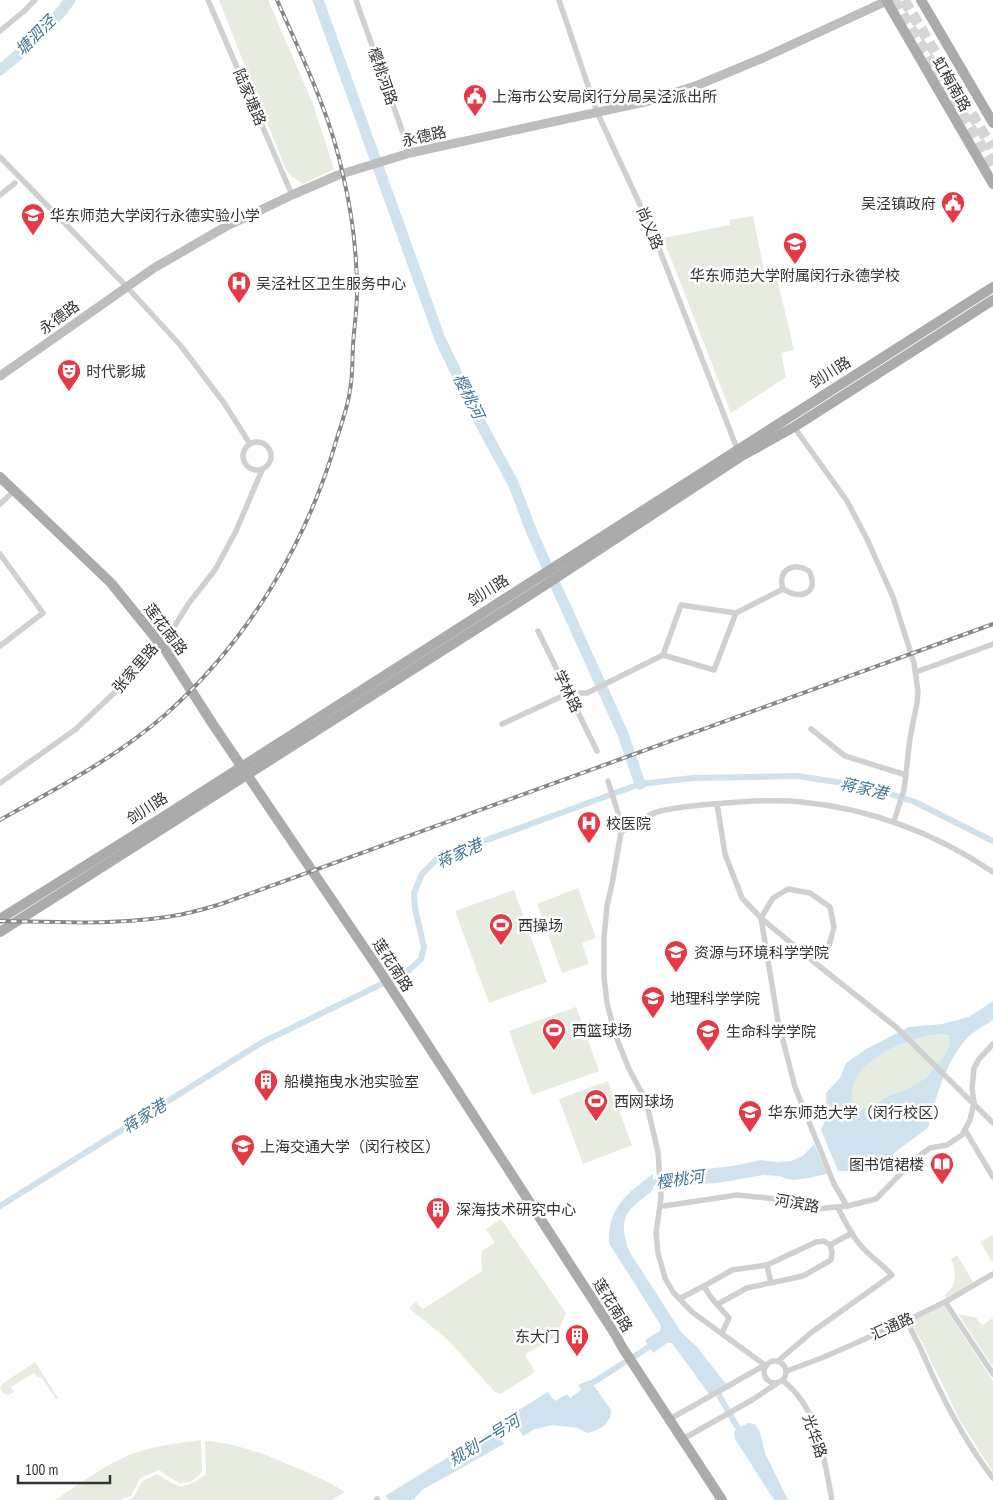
<svg xmlns="http://www.w3.org/2000/svg" width="993" height="1500" viewBox="0 0 993 1500" font-family="'PT Sans Narrow','Noto Sans SC',sans-serif">
<rect width="100%" height="100%" fill="#fff"/>
<g fill="#e6ecdf">
<path d="M219,0H268L313,104L334,169L303,184L290,175L285,168Z"/>
<path d="M753,216L766,281L777,278L794,350L781,353L786,377L731,413L663,238L730,225V220Z"/>
<path d="M578,888L596,938L582,943L589,964L562,973L537,904Z"/>
<path d="M514,890L547,982L489,1003L455,911Z"/>
<path d="M576,1007L599,1071L532,1095L509,1031Z"/>
<path d="M941,1034L948,1037L950,1044L944,1056L926,1078L907,1089L888,1096L874,1107L861,1111L853,1105C841,1062 907,1038 941,1034Z"/>
<path d="M608,1081L632,1145L583,1164L559,1099Z"/>
<path d="M501,1219L566,1313L556,1336L525,1355L535,1372L501,1394L495,1392L447,1339L409,1308L416,1302L423,1309L482,1271L481,1257L482,1251L495,1243L486,1229Z"/>
<path d="M993,1235V1263L980,1242Z"/>
<path d="M957,1255L973,1282L946,1298L945,1295C957,1284 957,1273 951,1259Z"/>
<path d="M944,1306L993,1381V1472L960,1421L922,1342L910,1322Z"/>
<path d="M958,1314L975,1317L982,1325L993,1318V1367Z"/>
<path d="M35,1362L58,1398L56,1399L42,1378L37,1377L34,1373L11,1387L14,1392L9,1395L4,1394L0,1389L2,1384Z"/>
<path d="M201,1440L202,1472L190,1482L179,1483L159,1470L140,1478L131,1496L120,1500H55C80,1484 104,1465 132,1454C154,1446 178,1443 201,1440Z"/>
<path d="M205,1441C235,1443 262,1453 290,1465C309,1473 328,1481 345,1492L332,1500H128L133,1498L142,1482L157,1474C180,1489 183,1491 206,1474Z"/>
</g>
<g fill="#cfe2ee" fill-rule="evenodd">
<path d="M993,1001V1020C985,1025 974,1031 967,1038C945,1063 936,1097 928,1128L895,1152L887,1165L869,1172L838,1171L821,1130L827,1116L826,1093L840,1078L846,1063L866,1049L909,1027L942,1024L969,1017ZM940,1034L948,1036L950,1044L944,1056L926,1078L907,1089L888,1096L873,1107L861,1110L853,1105C842,1062 907,1038 940,1034Z"/>
<path d="M814,1144L827,1174L803,1179L791,1180L779,1176L764,1175L717,1183L671,1186V1171L696,1170L733,1166L761,1160L777,1162L791,1161L803,1156Z"/>
<path d="M653,1174V1190C627,1211 617,1216 629,1251L681,1332L697,1347L726,1384L709,1394L672,1343H667L653,1353L645,1340L660,1331L661,1327L660,1324L609,1243C607,1209 628,1192 653,1174Z"/>
<path d="M590,1380L611,1410L610,1418L604,1426L594,1431L587,1433L578,1428L553,1425L535,1429L523,1436L509,1416L548,1392L555,1401L567,1394L570,1398L581,1390L578,1385Z"/>
<path d="M734,1417L741,1427L748,1423L755,1424L760,1432L765,1453L788,1500H774L735,1439L734,1433L736,1429L730,1419Z"/>
<path d="M494,1429L504,1444L422,1490L413,1500H389L385,1496Z"/>
</g>
<g fill="none" stroke-linecap="round" stroke-linejoin="round">
<g stroke="#cfe2ee" stroke-width="6">
<path d="M646,1185L648,1184L678,1178"/>
<path d="M0,1206L261,1043L408,971L421,959L424,947L415,909L414,893L422,874L436,860L454,852L640,784L693,778L798,776L869,787L915,802L993,841"/>
<path d="M715,1388L736,1425"/>
<path d="M591,1389L589,1385L655,1343"/>
<path d="M491,1436L521,1417"/>
</g>
<g stroke="#cfe2ee" stroke-width="11">
<path d="M318,0L440,339L482,426L513,483L533,535L623,734L640,784"/>
<path d="M0,70C23,52 53,24 70,0"/>
</g>
<g stroke="#d6d6d6" stroke-width="11" stroke-dasharray="11 5.5" stroke-linecap="butt">
<path d="M894,0L993,165"/>
<path d="M904,0L992,148"/>
</g>
<g stroke="#d0d0d0" stroke-width="5.5">
<path d="M208,0L292,195"/>
<path d="M356,0L410,153"/>
<path d="M559,0L597,112L653,233L738,451"/>
<path d="M0,31L23,12L35,0"/>
<path d="M0,157L126,286L181,346L224,403L250,444"/>
<path d="M0,195L15,183"/>
<path d="M794,427L847,501L867,539L893,597L914,663L918,691L917,703L910,738L904,790L894,821"/>
<circle cx="257" cy="456" r="14"/>
<path d="M0,504L14,491"/>
<path d="M0,554L43,613L0,646"/>
<path d="M538,631L597,751"/>
<path d="M663,655L681,605L736,613L783,589C800,601 820,593 809,571C793,561 777,570 783,589"/>
<path d="M916,672L993,644"/>
<path d="M502,724L569,693H587L663,655L714,670L736,613"/>
<path d="M811,729L845,756L906,775"/>
<path d="M608,781L619,816L621,832L613,879L607,906L604,938V977L607,1003L615,1034L629,1069L646,1101L658,1152L661,1197L656,1234L658,1253L665,1278L673,1292L692,1312L765,1365L670,1419"/>
<path d="M0,783L76,729L115,692L158,640L174,627L189,603L215,570L236,531L262,470"/>
<path d="M717,804L725,854L742,898L761,918L814,962"/>
<path d="M621,832C631,826 646,815 657,812C679,806 703,805 725,803C750,801 777,799 802,802C871,809 935,833 993,872"/>
<path d="M965,1130L993,1177"/>
<path d="M664,1206L737,1195L777,1199L815,1209L847,1206L876,1199L916,1158L930,1148L947,1145L962,1135L970,1120L974,1103L972,1088L974,1068L979,1059L993,1044"/>
<path d="M847,1206L834,1184L795,1087L778,1021L761,918L773,898L788,889L810,893L830,907L834,927L829,946L814,962L896,1027L993,1123"/>
<path d="M767,1265L771,1283"/>
<path d="M704,1286L732,1270L767,1265L816,1242L824,1241L830,1245L852,1233"/>
<path d="M679,1299L704,1286C710,1299 720,1307 729,1318L722,1333"/>
<path d="M945,1302L993,1374"/>
<path d="M718,1304L747,1288L803,1276L831,1260L832,1252L830,1245"/>
<path d="M906,1321C916,1337 923,1354 931,1372C948,1409 968,1446 993,1478"/>
<circle cx="775" cy="1372" r="11"/>
<path d="M778,1361L812,1332L892,1275C883,1265 872,1258 863,1248C852,1237 845,1221 838,1208"/>
<path d="M787,1371L824,1357L906,1321L945,1302L993,1274"/>
<path d="M783,1381C819,1408 824,1459 832,1500"/>
<path d="M683,1439L752,1400L776,1384"/>
<path d="M377,1499L378,1500"/>
</g>
<path stroke="#bdbdbd" stroke-width="9" d="M0,376L154,268L225,227L292,195L338,175L410,153L649,101L698,85L763,58L889,0"/>
<g stroke="#ababab" stroke-width="10">
<path d="M886,0L993,184"/>
<path d="M921,0L993,123"/>
<path d="M0,477L111,583L166,651L212,723L376,965L615,1334L622,1347L722,1500"/>
<path d="M0,919L152,824L993,287"/>
<path d="M0,932L539,589L740,457L794,427L993,300"/>
</g>
<g stroke="#888" stroke-width="4">
<g id="rail">
<path d="M0,820C57,788 116,758 166,714C248,641 307,543 337,438C342,422 348,406 350,390C353,376 352,361 353,346C354,328 357,310 357,292C357,253 352,213 343,175C330,113 302,57 277,0"/>
<path d="M0,921C61,922 124,926 184,914C196,911 209,908 221,904L993,624"/>
</g>
</g>
<use href="#rail" stroke="#fff" stroke-width="2" stroke-dasharray="5.5" stroke-linecap="butt"/>
</g>
<defs>
<g id="civic-pin" transform="scale(1.25)"><path d="M0 17L-7.5 6A9.5 9.5 0 1 1 7.5 6Z" fill="#e63946" stroke="#fff"/><path d="M-.6-6.5H3V-4.5H.6V-3L4-1V1h2V6H-6V1h2V-1L-.6-3ZM-1.2 2.5V6h2.4V2.5Z" fill="#fff"/></g>
<g id="school-pin" transform="scale(1.25)"><path d="M0 17L-7.5 6A9.5 9.5 0 1 1 7.5 6Z" fill="#e63946" stroke="#fff"/><path d="M0-5L7-2L0 1L-7-2ZM-4 1L0 2.5L4 1V4Q0 6-4 4Z" fill="#fff"/></g>
<g id="hospital-pin" transform="scale(1.25)"><path d="M0 17L-7.5 6A9.5 9.5 0 1 1 7.5 6Z" fill="#e63946" stroke="#fff"/><path d="M-5-5h3v3.5h4V-5h3V5h-3V1.5h-4V5h-3Z" fill="#fff"/></g>
<g id="theatre-pin" transform="scale(1.25)"><path d="M0 17L-7.5 6A9.5 9.5 0 1 1 7.5 6Z" fill="#e63946" stroke="#fff"/><path d="M-5-5.5Q0-4 5-5.5V0Q5 5 0 6Q-5 5-5 0ZM-3.3-2.5H-1v1.5H-3.3ZM1-2.5H3.3v1.5H1ZM-2.8 1Q0 5.5 2.8 1Z" fill="#fff"/></g>
<g id="stadium-pin" transform="scale(1.25)"><path d="M0 17L-7.5 6A9.5 9.5 0 1 1 7.5 6Z" fill="#e63946" stroke="#fff"/><path d="M0-5a6.5 5 0 1 0 0 10a6.5 5 0 1 0 0-10ZM-3.5-1.8h7v3.6h-7Z" fill="#fff"/></g>
<g id="university-pin" transform="scale(1.25)"><path d="M0 17L-7.5 6A9.5 9.5 0 1 1 7.5 6Z" fill="#e63946" stroke="#fff"/><path d="M0-5L7-2L0 1L-7-2ZM-4 1L0 2.5L4 1V4Q0 6-4 4Z" fill="#fff"/></g>
<g id="building-pin" transform="scale(1.25)"><path d="M0 17L-7.5 6A9.5 9.5 0 1 1 7.5 6Z" fill="#e63946" stroke="#fff"/><path d="M-4-6H4V6H1V3H-1V6H-4ZM-2.5-4.3h1.7v1.8h-1.7ZM.8-4.3h1.7v1.8H.8ZM-2.5-1h1.7V.8h-1.7ZM.8-1h1.7V.8H.8Z" fill="#fff"/></g>
<g id="library-pin" transform="scale(1.25)"><path d="M0 17L-7.5 6A9.5 9.5 0 1 1 7.5 6Z" fill="#e63946" stroke="#fff"/><path d="M-6-4Q-3-5.5-.7-3.5V5Q-3 3-6 4ZM6-4Q3-5.5 .7-3.5V5Q3 3 6 4Z" fill="#fff"/></g>
</defs>
<g fill-rule="evenodd">
<use href="#civic-pin" x="475" y="96"/>
<use href="#civic-pin" x="953" y="203"/>
<use href="#school-pin" x="33" y="215"/>
<use href="#school-pin" x="795" y="244"/>
<use href="#hospital-pin" x="239" y="283"/>
<use href="#theatre-pin" x="69" y="371"/>
<use href="#hospital-pin" x="589" y="823"/>
<use href="#stadium-pin" x="501" y="925"/>
<use href="#university-pin" x="676" y="952"/>
<use href="#university-pin" x="653" y="998"/>
<use href="#stadium-pin" x="554" y="1030"/>
<use href="#university-pin" x="708" y="1031"/>
<use href="#building-pin" x="266" y="1081"/>
<use href="#stadium-pin" x="596" y="1101"/>
<use href="#university-pin" x="750" y="1112"/>
<use href="#university-pin" x="243" y="1146"/>
<use href="#library-pin" x="942" y="1164"/>
<use href="#building-pin" x="438" y="1209"/>
<use href="#building-pin" x="577" y="1336"/>
</g>
<g text-anchor="middle" dominant-baseline="central" stroke-width="5" stroke-linejoin="round" paint-order="stroke">
<g font-size="15" fill="#333" stroke="#fff">
<text transform="translate(383 76) rotate(71)">樱桃河路</text>
<text transform="translate(952 84) rotate(60)">虹梅南路</text>
<text transform="translate(250 97) rotate(67)">陆家塘路</text>
<text transform="translate(424 136) rotate(-13)">永德路</text>
<text transform="translate(650 228) rotate(67)">尚义路</text>
<text transform="translate(59 317) rotate(-36)">永德路</text>
<text transform="translate(830 372) rotate(-32)">剑川路</text>
<text transform="translate(488 590) rotate(-32)">剑川路</text>
<text transform="translate(166 629) rotate(53)">莲花南路</text>
<text transform="translate(135 668) rotate(-49)">张家里路</text>
<text transform="translate(568 691) rotate(64)">学林路</text>
<text transform="translate(147 808) rotate(-33)">剑川路</text>
<text transform="translate(393 965) rotate(57)">莲花南路</text>
<text transform="translate(797 1203) rotate(10)">河滨路</text>
<text transform="translate(613 1305) rotate(58)">莲花南路</text>
<text transform="translate(892 1326) rotate(-24)">汇通路</text>
<text transform="translate(815 1436) rotate(71)">光华路</text>
</g>
<g font-size="15" fill="#333" stroke="#fff" text-anchor="start">
<text x="492" y="96">上海市公安局闵行分局吴泾派出所</text>
<text x="936" y="203" text-anchor="end">吴泾镇政府</text>
<text x="50" y="215">华东师范大学闵行永德实验小学</text>
<text x="795" y="275" text-anchor="middle">华东师范大学附属闵行永德学校</text>
<text x="256" y="283">吴泾社区卫生服务中心</text>
<text x="86" y="371">时代影城</text>
<text x="606" y="823">校医院</text>
<text x="518" y="925">西操场</text>
<text x="694" y="952">资源与环境科学学院</text>
<text x="670" y="998">地理科学学院</text>
<text x="572" y="1030">西篮球场</text>
<text x="726" y="1031">生命科学学院</text>
<text x="284" y="1081">船模拖曳水池实验室</text>
<text x="614" y="1101">西网球场</text>
<text x="768" y="1112">华东师范大学（闵行校区）</text>
<text x="260" y="1146">上海交通大学（闵行校区）</text>
<text x="924" y="1164" text-anchor="end">图书馆裙楼</text>
<text x="456" y="1209">深海技术研究中心</text>
<text x="560" y="1336" text-anchor="end">东大门</text>
</g>
<g font-size="16" font-style="italic" fill="#3f7597" stroke="#fff">
<text transform="translate(35 35) rotate(-45)">塘泗泾</text>
<text transform="translate(469 396) rotate(63)">樱桃河</text>
<text transform="translate(864 788) rotate(13)">蒋家港</text>
<text transform="translate(459 853) rotate(-24)">蒋家港</text>
<text transform="translate(144 1116) rotate(-32)">蒋家港</text>
<text transform="translate(680 1179) rotate(-8)">樱桃河</text>
<text transform="translate(484 1440) rotate(-32)">规划一号河</text>
</g>
</g>
<path d="M18 1475v8h92v-8" fill="none" stroke="#333333" stroke-width="2.5"/>
<text x="25" y="1475" font-size="15" fill="#333333" stroke="#ffffff" stroke-width="4" paint-order="stroke">100 m</text>
</svg>
